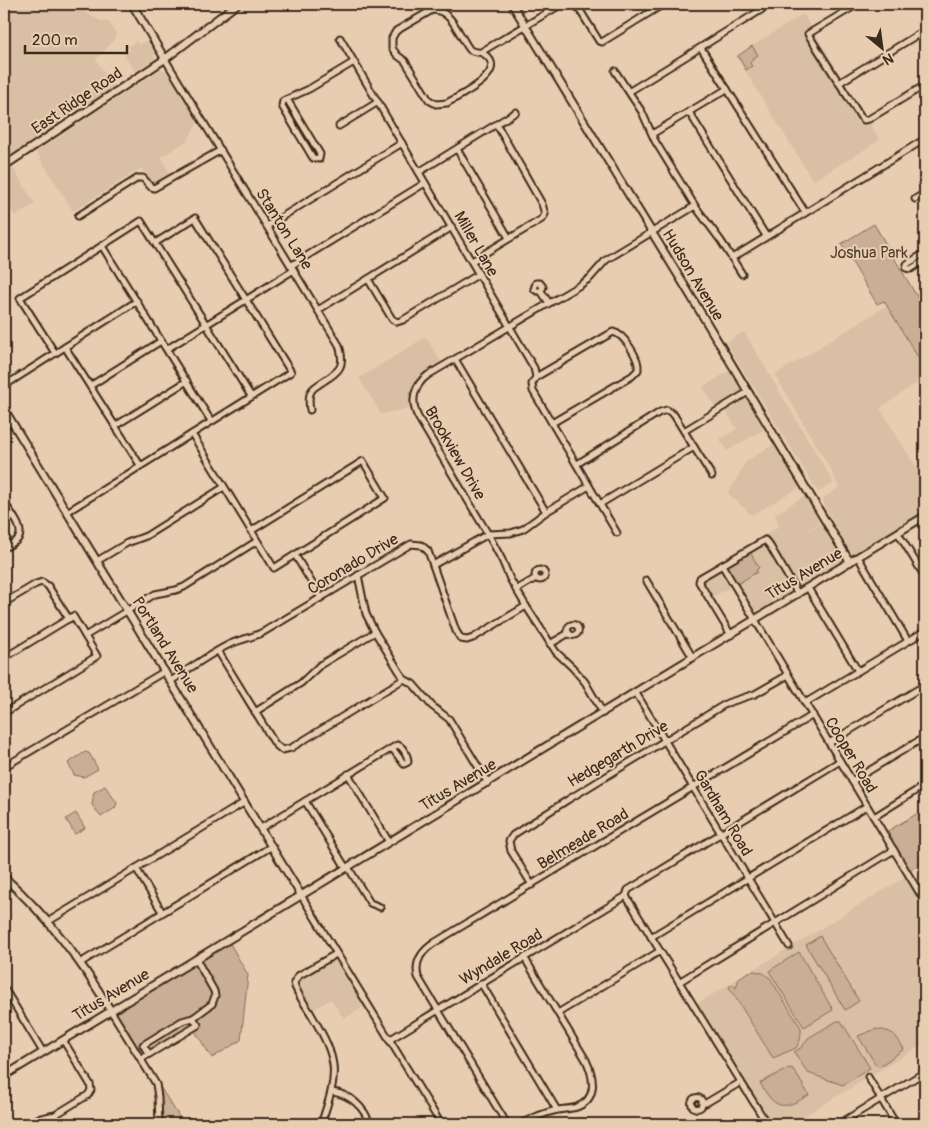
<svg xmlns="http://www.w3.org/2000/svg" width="929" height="1128" viewBox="0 0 929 1128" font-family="Pangolin,sans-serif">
<rect width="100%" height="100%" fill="#e9cdb0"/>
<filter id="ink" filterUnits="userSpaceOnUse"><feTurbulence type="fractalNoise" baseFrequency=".02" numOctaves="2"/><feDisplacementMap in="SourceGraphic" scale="10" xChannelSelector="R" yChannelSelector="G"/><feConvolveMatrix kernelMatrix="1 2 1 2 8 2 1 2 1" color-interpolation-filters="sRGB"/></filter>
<g filter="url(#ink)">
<g fill="#d9bfa3">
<path d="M14,4H81L88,14L101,21L109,22L116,34L115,39L96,59L113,87L111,90L4,159V7Z"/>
<path d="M803,14L835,66L828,70L849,103L856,99L880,140L813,181L736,56Z"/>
<path d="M149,39L153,47L155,58L135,71L124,55L130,50L128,47L136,41L139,45Z"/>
<path d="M161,69L168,72L199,121L187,141L161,157L171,175L152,185L142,168L73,211L36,152Z"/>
<path d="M13,168L35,204L15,216L4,199V174Z"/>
<path d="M886,306L925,370V378L898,395L897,397L880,408L925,482V512L857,554L850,553L824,505L823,498L839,488L831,470L775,375Z"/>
<path d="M744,332L834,483L818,492L726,342Z"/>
<path d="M426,337L442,364L423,377L412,403V408L381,414L359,378Z"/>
<path d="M729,371L765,429L727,451L720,439L737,429L723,406L717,410L703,387Z"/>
<path d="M774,444L800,487L752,515L728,493L746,462Z"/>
<path d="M805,496L820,522L797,536L821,523L840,556L841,560L839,564L798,589L766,534L779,526L775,514Z"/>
<path d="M764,541L793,591L758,614H754L751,610L736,585L757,573L756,570L759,568L749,550Z"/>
<path d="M720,568L722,569L732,586L711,598L701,582L702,579Z"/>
<path d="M907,876L925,907V1043L791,1124H770L695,1005Z"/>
<path d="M336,954L368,1004L344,1019L331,999L310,1012L295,986V979Z"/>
</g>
<g fill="#caaf96" stroke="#826c5a">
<path d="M752,46L758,55L752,59V61L750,63L752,66L746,70L738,56Z"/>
<path d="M874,224L925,310V369L884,301L877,304L841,244Z"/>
<path d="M749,550L759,568L756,570L757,572L736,585L725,565Z"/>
<path d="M85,752L89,753L98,769L84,777L74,775L68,763Z"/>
<path d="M105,786L117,803L115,808L101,817L92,805L94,792Z"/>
<path d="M925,809V861L909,871L899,852L886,832Z"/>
<path d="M76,813L85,828L75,834L66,819Z"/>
<path d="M820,936L859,1001L845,1010L806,945Z"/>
<path d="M228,940L248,975L241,1040L212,1058L193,1028L141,1060L111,1011Z"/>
<path d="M799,952L833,1010L804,1027L769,971Z"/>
<path d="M755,971L763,973L770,978L801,1028V1033L800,1040L796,1048L773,1058L729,987L733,984L736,988L739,978L748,972Z"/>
<path d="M837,1021H841L870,1068L843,1085L808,1073L794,1052L802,1047L808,1038Z"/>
<path d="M876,1029C895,1032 894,1033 904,1049L880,1066L876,1065L858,1036Z"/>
<path d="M789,1068L793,1069L809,1095C783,1110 776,1111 760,1083Z"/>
<path d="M160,1087L184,1124H159L157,1088Z"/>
</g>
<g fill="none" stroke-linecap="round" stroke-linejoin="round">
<g stroke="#3b2a1e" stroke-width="9">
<g id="minor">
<path d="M576,4L599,41L602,42L662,5"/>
<path d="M858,4L808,34L860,116L864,120L869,119L925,85"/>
<path d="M432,10C452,9 459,36 470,50C475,53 480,51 484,54C511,72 459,96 447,103L436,104L429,100L405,61L397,55L392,48V38L396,31Z"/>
<path d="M340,38L534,368L536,377L532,384L533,391L617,533"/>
<path d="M701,48L805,212"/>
<path d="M481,52L562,4"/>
<path d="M165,59L339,345C346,368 339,371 321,383C318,385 314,387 312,390C308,395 309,404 310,410"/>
<path d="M615,71L642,112L655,141L695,206L721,241L742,274"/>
<path d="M839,83L925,30"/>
<path d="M630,91L761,10L768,4"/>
<path d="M287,99L283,101L282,106L313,158L319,159L320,154L287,99L309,89L354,62"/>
<path d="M689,112L766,236"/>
<path d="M339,126L378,102"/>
<path d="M652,134L727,89"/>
<path d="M457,149L509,238"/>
<path d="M419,172L516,112"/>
<path d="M915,199L925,193"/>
<path d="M78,216L138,178H143L151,187L154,188L221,150"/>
<path d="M267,226L402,143"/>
<path d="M102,246L211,421"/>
<path d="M925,253L907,264L906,268L911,269L925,260"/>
<path d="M732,258L925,139"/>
<path d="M472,261L542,219L545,214L542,204L497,125"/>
<path d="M292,265L425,183"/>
<path d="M368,279L392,319L397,322L403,320L479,274"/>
<path d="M541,291H537L534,289L536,283H540L543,287L541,291L549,303"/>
<path d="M318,310L452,227"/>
<path d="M65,347L140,465"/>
<path d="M167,349L294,270"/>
<path d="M55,353L20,298L141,221L251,396"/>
<path d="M455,359L546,512"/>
<path d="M536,377L613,332C624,334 640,359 638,370L632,376L552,423"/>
<path d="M4,386L137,301"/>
<path d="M90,386L161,341"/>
<path d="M115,426L187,381"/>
<path d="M4,427L12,422"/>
<path d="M684,431L748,392"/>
<path d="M192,434C219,478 246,523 274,568L385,498L363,461L251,531"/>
<path d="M577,464L660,412L667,410L674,415L712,476"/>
<path d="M4,502C9,511 26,529 18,539C14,543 8,546 4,548"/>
<path d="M600,504L694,447"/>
<path d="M67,512L291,372L195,218L155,243"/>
<path d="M898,533L925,577"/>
<path d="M295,555L321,598"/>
<path d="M858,557L908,641"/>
<path d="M97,561L127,543L146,536L224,487"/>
<path d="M433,565L488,534L511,533L523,529L546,512L589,486"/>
<path d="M722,565L925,902"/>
<circle cx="540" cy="575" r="5"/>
<path d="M358,575L366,614L375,632L404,679L413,684L432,706L449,719L488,783"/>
<path d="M646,580L693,658"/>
<path d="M808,588L858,671"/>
<path d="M516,590L536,578"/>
<path d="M4,603L36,584L42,582L48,586L69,619"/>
<circle cx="573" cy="630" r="5.5"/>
<path d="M731,635L699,582L700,578L765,540L770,546L798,594"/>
<path d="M85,636L155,594L176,590L184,587L257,541"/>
<path d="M550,644L569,633"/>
<path d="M218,651L275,744L282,750L291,748L404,679"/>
<path d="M4,658L73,616L97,656L4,713"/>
<path d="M171,681C189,669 208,655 228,645C240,639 253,638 265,631L411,544L421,545L428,551L456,631L461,639L467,640L473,638L526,606"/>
<path d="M636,693L789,946"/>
<path d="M805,703L925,631"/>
<path d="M255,712L301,683L320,665L375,632"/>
<path d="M603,713L585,682L573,668L556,652L526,606L510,579L502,560L488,534L418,417C410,401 414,385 428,375L580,285L590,278L606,260L695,206"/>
<path d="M829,743L925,685"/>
<path d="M4,767L165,671"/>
<path d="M348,774L389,842"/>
<path d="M852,781L925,737"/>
<path d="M305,801L346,868"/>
<path d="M874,817L925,785"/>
<path d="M261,828L397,745C403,746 408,756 408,762L404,764L392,748"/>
<path d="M348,867L370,903L380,907"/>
<path d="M136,868L162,912"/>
<path d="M532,885L511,851L509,841L513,835L569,799L727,703L755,694L788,675"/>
<path d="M918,890L925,886"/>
<path d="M301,895L441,1124"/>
<path d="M49,921L245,802"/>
<path d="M651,937L867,806"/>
<path d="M80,963L272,846"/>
<path d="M679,982L894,850"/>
<path d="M481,983L557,1110"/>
<path d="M4,988L43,1052"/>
<path d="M111,1011L156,1084L158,1097L159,1124"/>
<path d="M558,1013L660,951"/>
<path d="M389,1040L626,896"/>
<path d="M149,1054L143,1045L182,1021L193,1018L212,1004L215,996L214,991L196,959"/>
<path d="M141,1059L198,1025L193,1018"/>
<path d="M868,1077L896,1124"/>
<path d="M332,1092C350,1094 364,1107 370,1124"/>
<circle cx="697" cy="1103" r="5.5"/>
<path d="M702,1103H706L741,1082"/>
<path d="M27,1124L37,1119L55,1115L88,1095L91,1090L90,1084L63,1040"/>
<path d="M321,1124C339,1072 339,1061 311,1014C305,1004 296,993 294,983L298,976L336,954"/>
<path d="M507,1124L418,977C414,961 422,951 434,943L813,715"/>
<path d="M521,1124C532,1118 544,1113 557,1110C564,1109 571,1109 577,1107C598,1099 594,1077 586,1060L524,957"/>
<path d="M767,1124L626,896L628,890L840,761"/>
<path d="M839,1124L925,1072"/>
</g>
</g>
<g stroke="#3b2a1e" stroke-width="10">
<g id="major">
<path d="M132,4L165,59"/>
<path d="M512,4L683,283L850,562"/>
<path d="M4,166L165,59L237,4"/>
<path d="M4,409L301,895"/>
<path d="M4,877C50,919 79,958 111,1011"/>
<path d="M4,1076L925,516"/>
</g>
</g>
<use href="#minor" stroke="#e9cdb0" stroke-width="5"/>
<use href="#major" stroke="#e9cdb0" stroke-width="6"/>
</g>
</g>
<g text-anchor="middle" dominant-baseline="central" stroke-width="4" stroke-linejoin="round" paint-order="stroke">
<g font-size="16" fill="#3b2a1e" stroke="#e9cdb0">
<text transform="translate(77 101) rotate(-34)">East Ridge Road</text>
<text transform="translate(284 229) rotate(58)">Stanton Lane</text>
<text transform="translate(476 244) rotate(60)">Miller Lane</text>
<text transform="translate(693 275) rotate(59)">Hudson Avenue</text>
<text transform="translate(455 453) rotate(60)">Brookview Drive</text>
<text transform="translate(353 564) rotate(-31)">Coronado Drive</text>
<text transform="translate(804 574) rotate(-31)">Titus Avenue</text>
<text transform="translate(165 645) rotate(58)">Portland Avenue</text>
<text transform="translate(618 754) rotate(-31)">Hedgegarth Drive</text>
<text transform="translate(851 755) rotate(59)">Cooper Road</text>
<text transform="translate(458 785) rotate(-31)">Titus Avenue</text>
<text transform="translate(723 813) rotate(59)">Gardham Road</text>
<text transform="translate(583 839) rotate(-31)">Belmeade Road</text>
<text transform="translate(501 957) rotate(-31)">Wyndale Road</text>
<text transform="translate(111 995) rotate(-31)">Titus Avenue</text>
</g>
<g font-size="16" fill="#503e30" stroke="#e9cdb0">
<text x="869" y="253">Joshua Park</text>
</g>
</g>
<rect width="929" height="1128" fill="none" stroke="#e9cdb0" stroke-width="20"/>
<rect x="10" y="10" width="909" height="1108" fill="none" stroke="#3b2a1e" stroke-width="2" filter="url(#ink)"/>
<g transform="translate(882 48) rotate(151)" stroke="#e9cdb0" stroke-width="4" paint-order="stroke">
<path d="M0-4L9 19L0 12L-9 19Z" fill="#3b2a1e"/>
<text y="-8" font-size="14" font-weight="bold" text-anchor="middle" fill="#3b2a1e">N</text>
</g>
<path d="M25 45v8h102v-8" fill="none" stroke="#3b2a1e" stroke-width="2.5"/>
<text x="32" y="45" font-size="15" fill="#3b2a1e" stroke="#e9cdb0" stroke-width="4" paint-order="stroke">200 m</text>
</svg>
